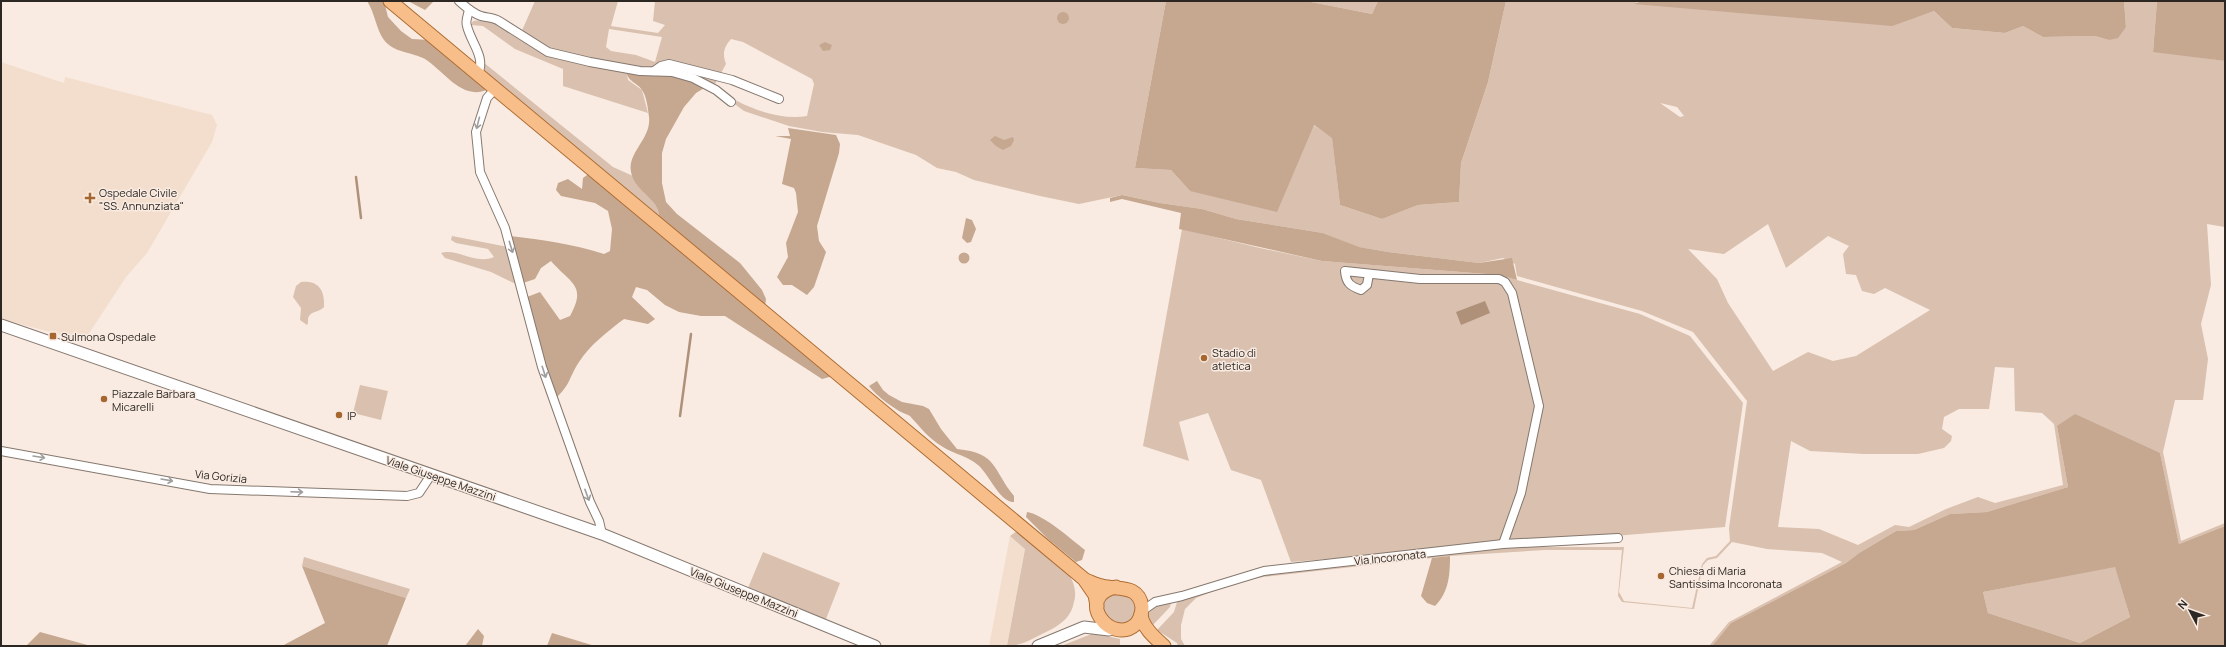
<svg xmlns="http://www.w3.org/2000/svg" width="2226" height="647" viewBox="0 0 2226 647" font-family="Manrope,sans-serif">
<rect width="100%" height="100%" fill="#f9ebe1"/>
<g fill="#f3dece">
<path d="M1,62L64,83L65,77L212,115L217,125L212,142L147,253L126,277L84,341L1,319Z"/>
<path d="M1010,536L1025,548L1007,646H989Z"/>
</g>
<g fill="#d9c0af" fill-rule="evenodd">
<path d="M535,1H618L611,26L658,33L665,25L653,21L655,1H1166L1135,168L1171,170L1190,191L1313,125L1332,137L1340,205L1382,219L1418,205L1459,202L1461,163L1488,82L1506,1H1642L1635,3L1916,17L1934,11L1952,28L2005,33L2023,26L2043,37L2095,36L2109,40L2126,27L2124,1H2157L2153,51L2225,61V227L2207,224L2211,285L2201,324L2208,359L2203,400H2175L2163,452L2181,541L2225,523V526L2179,544L2160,453L2057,426L2068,487L1987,512L1950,514L1914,530L1896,531L1859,553L1846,563L1731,623L1712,646H1709L1729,622L1842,562L1822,553L1767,549L1732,542L1717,558L1708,560L1703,565L1694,609L1622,602L1618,596L1622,550H1545L1450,556L1263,577L1231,584L1196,598L1185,609L1181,625V639L1185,646H1178L1177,643L1157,630L1174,612L1177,602L1231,583L1264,575L1513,547H1624L1619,592L1624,601L1692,608L1702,564L1707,558L1716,556L1730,541L1729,528L1747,401L1693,332L1642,311L1517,276L1515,264L1503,258L1479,263L1388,252L1358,247L1323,233L1236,219L1202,209L1160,203L1122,195L1079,204L1040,196L974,180L956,172L937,168L916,155L858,135L822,132L789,126L744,111L716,90L654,71L548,52L520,35ZM609,29L662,37L655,62L636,55L611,51L606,47ZM731,39L743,42L812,79L814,84L807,116C776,121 738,105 714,86L726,64C722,53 724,47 731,39ZM1660,103L1677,107L1684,116L1680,117ZM1768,224L1786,268L1828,236L1849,246L1843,254L1846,274L1856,275L1862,291L1874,294L1885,288L1930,310L1856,356L1833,361L1808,352L1773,371L1728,303L1717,279L1688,249L1724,254ZM1995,367L2014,368L2015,411L2042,413L2054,424L2063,485L1995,503L1978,497L1946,509L1909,527L1895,525L1858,545L1819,529L1778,527L1791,441L1810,451L1864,454H1918L1944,448L1951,441L1952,436L1942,429L1944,417L1959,409H1989Z"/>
<path d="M1306,1H1378L1372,14Z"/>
<path d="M491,19L547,53L626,70L628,80L642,90L648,113L563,86V69L515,49L483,26L471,25L473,21Z"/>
<path d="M483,62L613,167L633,176C638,192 660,200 659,218L486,75Z"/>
<path d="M1182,229L1260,248L1322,261L1499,275L1640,314L1690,336L1743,403L1725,527L1291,562L1261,480L1231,470L1208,413L1179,422L1189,461L1143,446Z"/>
<path d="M452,236L508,247L520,286L491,272L445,258L441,253C457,248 476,265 494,257L488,249L456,243L451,240Z"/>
<path d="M301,282C319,280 325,291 324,307C320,312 312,311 309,316C307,319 309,322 307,325L300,320L301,308L293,297L296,286Z"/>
<path d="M360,385L388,391L381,420L353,413Z"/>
<path d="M1017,531C1039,548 1083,570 1074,602C1071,616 1064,622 1052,629C1037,636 1023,646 1007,646L1025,549L1010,536Z"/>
<path d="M763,552L840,583L826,619L748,588Z"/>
<path d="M304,557L410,589L406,598L302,566Z"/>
<path d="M2115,566L2130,617L2080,643L1988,613L1983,592Z"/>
<path d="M1112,593L1129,594L1136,603L1134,620L1119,628L1102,613L1103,601Z"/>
<path d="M1161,603H1171L1170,607L1152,626L1148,614L1153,607Z"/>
<path d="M1094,633L1120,639V646H1061Z"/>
</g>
<g fill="#c6a790" fill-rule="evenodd">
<path d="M367,1H384L388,17L401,31L412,39L430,40L488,89C463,102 444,71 425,59C412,52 394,53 384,40C376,29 375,13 367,1Z"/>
<path d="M408,1H434L425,10Z"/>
<path d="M1166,1H1306L1372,14L1378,1H1506L1488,82L1461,163L1459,202L1418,205L1382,219L1340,205L1332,138L1314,125L1277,212L1190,191L1171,170L1135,168Z"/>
<path d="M1642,1H2124L2126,27L2118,38L2109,40L2095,36L2043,37L2023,26L2005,33L1952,28L1934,11L1892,26L1634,4Z"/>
<path d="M2157,1H2225V61L2153,52Z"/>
<circle cx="1063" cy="18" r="6"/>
<path d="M825,42L832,45L830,50L823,51L819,45Z"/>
<path d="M626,70L672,74L706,87L696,93L684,107L666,139L662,153V183L666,202L677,214L740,263L762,290L766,299L765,307L659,218C660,202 643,195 635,182C619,156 652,142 649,117C648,109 647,97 642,90C637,82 627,82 626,70Z"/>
<path d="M788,128L836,135L840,144L839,153L817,226L819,241L826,252L814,287L807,295L792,285H783L777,277L788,257L786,243L798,212L796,193L794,188L782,184L791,139L775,136H790Z"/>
<path d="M995,136L1004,140L1013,137L1014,140L1011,146L1003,150L996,146L990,140Z"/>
<path d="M590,173L833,376L822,379L725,316H701L679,312L665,305L647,290L636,287L632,297L655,319L648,324L624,319C608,331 590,345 579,362C569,377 571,384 556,398L545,372L527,297L540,292L560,320L570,316C587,285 571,284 551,261L541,268L535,279L523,283L510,236C543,240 573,244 604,254L610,251L612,229L608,211L595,203L561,196L556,190L558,183L568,179L582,189L583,178Z"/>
<path d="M1122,195L1160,203L1202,209L1236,219L1323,233L1359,247L1388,252L1479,263L1512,258L1517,280L1499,275L1322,261L1179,229L1181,213L1122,199L1110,202V198Z"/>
<path d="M966,218L972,220L976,229L971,242L967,243L962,238Z"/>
<circle cx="964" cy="258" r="5.5"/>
<path d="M877,381L883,390L889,395L902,402L923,406L929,409L941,429L957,449C998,453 992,469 1014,496V502C1000,503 989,474 978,465C968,456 954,454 943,447C929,439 920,427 910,416C907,414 902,413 899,411C888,404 877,396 869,386Z"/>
<path d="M2075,414L2160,453L2179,544L2225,526V646H1712L1731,623L1846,563L1859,553L1896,531L1914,530L1950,514L1987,512L2068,487L2057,426ZM2115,567L2130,617L2080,643L1988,613L1983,592Z"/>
<path d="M1027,512C1043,514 1072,540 1085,550L1082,560L1076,562L1048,539L1026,517Z"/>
<path d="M1450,556C1450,574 1449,592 1435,606L1427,603L1421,596L1432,558Z"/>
<path d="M302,566L406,598L387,646H282L325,623Z"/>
<path d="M478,629L484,636L482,646H465Z"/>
<path d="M40,632L91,646H26Z"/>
<path d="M552,633L595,646H547Z"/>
</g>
<path fill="#af917a" d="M1485,301L1490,313L1461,325L1456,312Z"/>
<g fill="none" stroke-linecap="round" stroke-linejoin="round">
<g stroke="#af917a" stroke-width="2.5">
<path d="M356,177L361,218"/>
<path d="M680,416L691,334"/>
</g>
<g stroke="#85786f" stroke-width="10">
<g id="minor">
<path d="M459,1C466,7 472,13 481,16C487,18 493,17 499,21L548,52L590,62L640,71L672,72L693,78L716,90L731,102"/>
<path d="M469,10C468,15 465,22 467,26C471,43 486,57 478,74"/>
<path d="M654,71L661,66L669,64L732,80L779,99"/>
<path d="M495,89L487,98L476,132L480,172L505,228L542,367L590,502L599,521L602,534"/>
<path d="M1369,274L1367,285L1361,290C1350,286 1346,283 1345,271L1420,279H1499L1505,282L1512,293L1539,406L1521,493L1503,544"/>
<path d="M1,451L210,489L407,496L419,493L431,475"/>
<path d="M1142,611L1155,602L1182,596L1264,571L1503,544L1618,538"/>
</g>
</g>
<g stroke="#85786f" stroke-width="13">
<g id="secondary">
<path d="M1,325L602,534L875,646"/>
<path d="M1038,646L1084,627L1109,630"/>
</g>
</g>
<g stroke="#ae6d33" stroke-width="15">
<g id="primary">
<path d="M390,1L1084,579L1095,595L1097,606"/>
<path d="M1085,580C1091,582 1096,585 1102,586C1118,590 1139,584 1142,607C1142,613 1140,619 1136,624C1111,647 1073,597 1116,587"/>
<path d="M1141,614C1142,627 1155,638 1164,646"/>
</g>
</g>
<use href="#minor" stroke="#fff" stroke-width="8"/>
<use href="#secondary" stroke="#fff" stroke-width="11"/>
<use href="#primary" stroke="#f8be8a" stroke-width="13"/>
</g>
<defs><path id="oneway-shaft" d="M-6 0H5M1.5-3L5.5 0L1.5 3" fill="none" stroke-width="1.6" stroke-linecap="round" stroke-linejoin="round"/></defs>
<g stroke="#a09e9c">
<use href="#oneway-shaft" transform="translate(478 123) rotate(104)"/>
<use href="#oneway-shaft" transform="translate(511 247) rotate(73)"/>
<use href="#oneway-shaft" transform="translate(544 372) rotate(72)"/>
<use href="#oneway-shaft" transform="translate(39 457) rotate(9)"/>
<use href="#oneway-shaft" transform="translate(167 480) rotate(10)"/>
<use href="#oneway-shaft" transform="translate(297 492) rotate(2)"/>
<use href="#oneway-shaft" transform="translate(587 495) rotate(70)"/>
</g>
<g fill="#a6662f" stroke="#f9ebe1" stroke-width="1.5">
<path d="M88 192h4v4h4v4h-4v4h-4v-4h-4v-4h4z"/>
<rect x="49" y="332" width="8" height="8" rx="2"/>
<circle cx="1204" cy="358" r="4"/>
<circle cx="104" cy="399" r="4"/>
<circle cx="339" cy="415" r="4"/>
<circle cx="1661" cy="576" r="4"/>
</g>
<g text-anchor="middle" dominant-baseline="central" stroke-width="3" stroke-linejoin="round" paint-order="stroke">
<g font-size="11" fill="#2c2723" stroke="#f9ebe1" text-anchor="start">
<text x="99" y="192">Ospedale Civile<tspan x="99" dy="13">"SS. Annunziata"</tspan></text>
<text x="61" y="336">Sulmona Ospedale</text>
<text x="1212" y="352">Stadio di<tspan x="1212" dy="13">atletica</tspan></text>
<text x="112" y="393">Piazzale Barbara<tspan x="112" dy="13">Micarelli</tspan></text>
<text x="347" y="415">IP</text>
<text x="1669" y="570">Chiesa di Maria<tspan x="1669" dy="13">Santissima Incoronata</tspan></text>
</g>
<g font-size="11" fill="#2c2723" stroke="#f9ebe1">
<text transform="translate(221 476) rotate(6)">Via Gorizia</text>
<text transform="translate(441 478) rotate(19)">Viale Giuseppe Mazzini</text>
<text transform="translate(1390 557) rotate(-6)">Via Incoronata</text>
<text transform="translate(744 592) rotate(22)">Viale Giuseppe Mazzini</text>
</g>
</g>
<rect width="2226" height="647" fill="none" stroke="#2c2723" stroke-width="4"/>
<g transform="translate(2190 611) rotate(311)" stroke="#f9ebe1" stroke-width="3" paint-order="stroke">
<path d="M0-3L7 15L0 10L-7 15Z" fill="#2c2723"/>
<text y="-6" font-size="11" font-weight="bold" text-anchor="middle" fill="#2c2723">N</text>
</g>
</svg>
